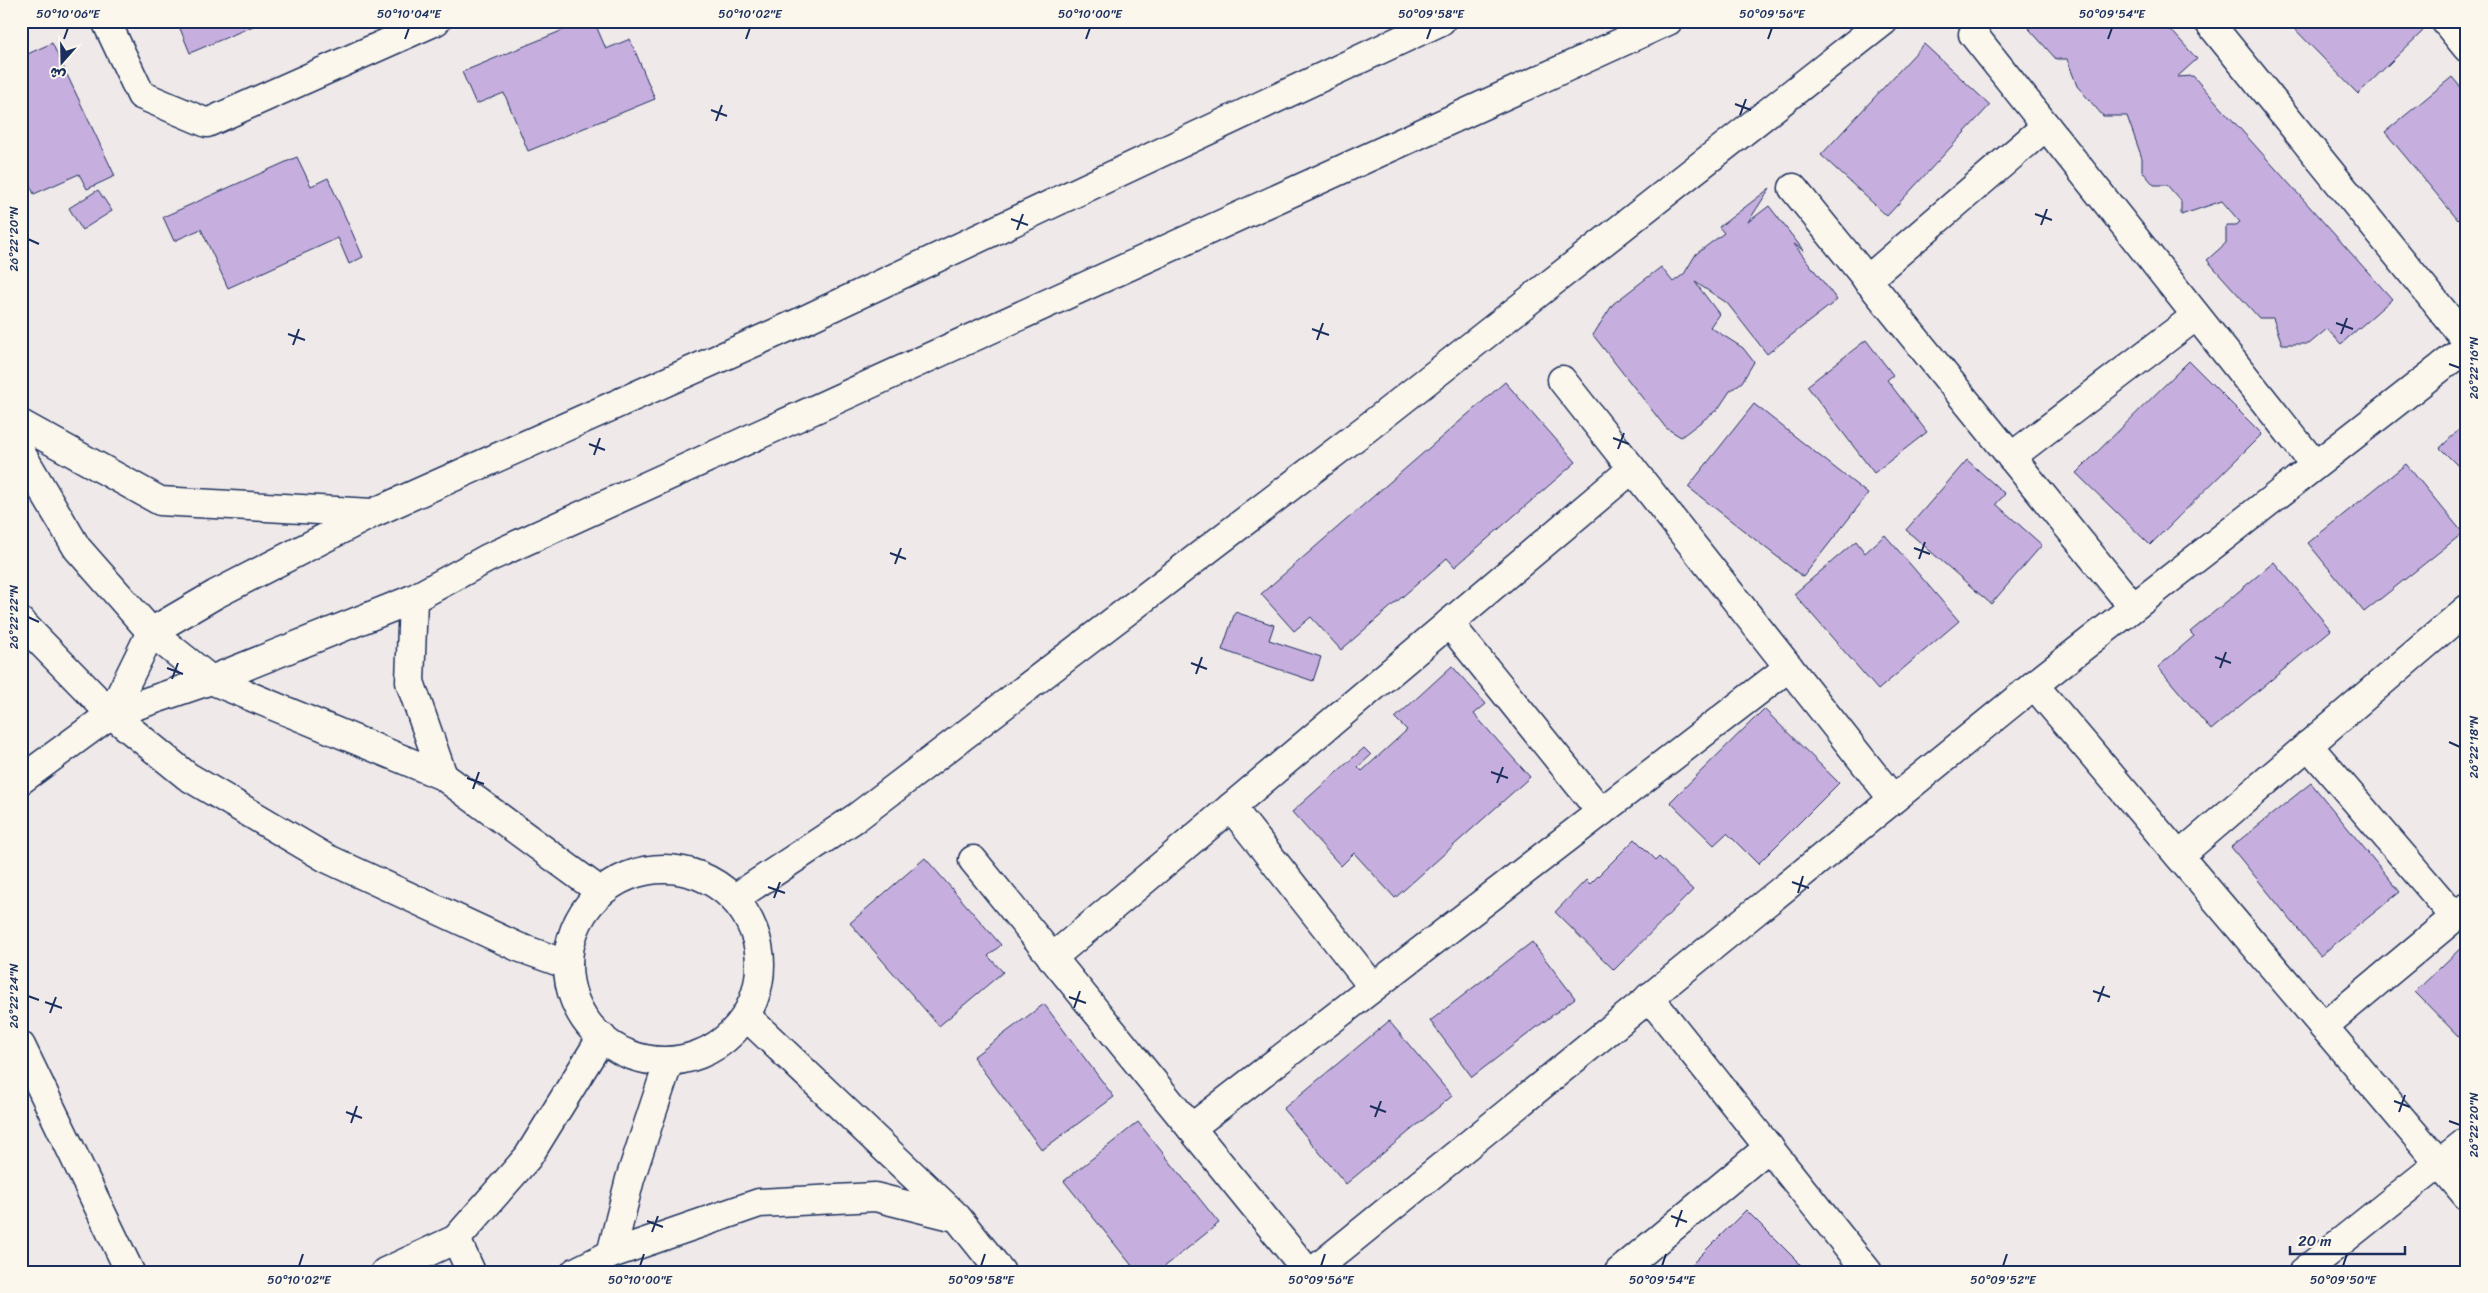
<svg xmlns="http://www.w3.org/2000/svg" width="2488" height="1293" viewBox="0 0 2488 1293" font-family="Sriracha,'Playpen Sans Arabic',sans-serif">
<rect width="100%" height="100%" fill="#f0e9e9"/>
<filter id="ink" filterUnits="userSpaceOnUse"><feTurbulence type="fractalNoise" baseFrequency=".02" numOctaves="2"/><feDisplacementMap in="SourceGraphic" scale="10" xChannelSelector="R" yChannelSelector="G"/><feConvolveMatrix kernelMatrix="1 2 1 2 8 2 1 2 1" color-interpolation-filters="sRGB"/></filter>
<g filter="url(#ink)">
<g fill="#c6afde" stroke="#1b2f5e">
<path d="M177,21H265L190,53Z"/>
<path d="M585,21H594L606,49L630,39L655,99L528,151L504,93L476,104L462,72Z"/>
<path d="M2022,21H2163L2197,59L2177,77L2193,76L2392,299L2341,344L2327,329L2309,344H2282L2273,318H2259L2207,260L2226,243V225H2236L2240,222L2222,201L2181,215V201L2167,185H2154L2142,171V158L2127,116H2103L2077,86L2067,59H2056Z"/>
<path d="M2287,21H2415L2424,30L2358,94Z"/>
<path d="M52,43L115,176L87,189L79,174L34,194L21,166V57Z"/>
<path d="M1924,44L1990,105L1887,216L1821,155Z"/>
<path d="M2452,77L2467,95V213L2458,220L2385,132Z"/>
<path d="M297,157L311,186L328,178L363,257L349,264L338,238L228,288L201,229L174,241L163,217Z"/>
<path d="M1770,188L1748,222L1769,206L1804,251L1794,244L1837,300L1767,354L1727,303L1695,282L1719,314L1710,327L1743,348L1754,362L1742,382L1730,391L1718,409L1681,437L1666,428L1593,335L1613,304L1661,267L1673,282L1684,274L1696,254L1724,233L1719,227Z"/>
<path d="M98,190L112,211L82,230L69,208Z"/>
<path d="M1866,340L1893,375L1887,380L1927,432L1874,473L1807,386Z"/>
<path d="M2189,361L2262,434L2150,545L2076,473Z"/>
<path d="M1505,382L1576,462L1455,567L1447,558L1341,650L1311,617L1294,631L1261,594Z"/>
<path d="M1754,404L1868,494L1803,577L1688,487Z"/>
<path d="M2467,422V475L2440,448Z"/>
<path d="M1967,460L2005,494L1996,504L2042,545L1991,604L1906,530Z"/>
<path d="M2406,464L2463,533L2364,612L2308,543Z"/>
<path d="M1885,535L1959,621L1878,690L1794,594L1856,541L1865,553Z"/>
<path d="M2274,562L2331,630L2211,730L2158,667L2194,636L2190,632Z"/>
<path d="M1235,612L1274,625L1269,640L1321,657L1313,681L1222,650Z"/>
<path d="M1452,666L1486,704L1474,714L1530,777L1395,898L1354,853L1341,866L1292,812L1364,748L1371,755L1358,767L1362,771L1407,730L1395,718Z"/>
<path d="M1764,709L1839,783L1758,864L1727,833L1714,845L1670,802Z"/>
<path d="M2311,783L2400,892L2320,956L2231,847Z"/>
<path d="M1635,839L1656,860L1659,857L1693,890L1614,970L1555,912L1586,880L1590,884Z"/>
<path d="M925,858L1001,945L988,956L1003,972L939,1026L850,923Z"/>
<path d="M1532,942L1575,998L1472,1077L1430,1021Z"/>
<path d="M2467,942V1045L2415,992Z"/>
<path d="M1044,1004L1114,1097L1042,1150L973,1057Z"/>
<path d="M1389,1021L1452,1096L1346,1184L1283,1109Z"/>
<path d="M1138,1122L1219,1223L1158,1272H1137L1064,1181Z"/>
<path d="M1746,1210L1808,1272H1684Z"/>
</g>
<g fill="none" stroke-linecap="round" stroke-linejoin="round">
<g stroke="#1b2f5e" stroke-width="31">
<g id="minor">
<path d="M106,21L141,95L207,123L436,21"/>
<path d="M2208,21L2467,341"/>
<path d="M2445,21L2467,48"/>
<path d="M1973,34L2315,465"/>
<path d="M1793,188L2133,607"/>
<path d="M1867,280L2046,126"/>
<path d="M1562,380L1893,799"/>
<path d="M2011,457L2196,316"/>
<path d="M1449,623L1601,812"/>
<path d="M211,680L443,776L601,892"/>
<path d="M2034,685L2467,1196"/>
<path d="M2308,745L2455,917"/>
<path d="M21,780L111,714L187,776L326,858L518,947L568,965"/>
<path d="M1231,807L1373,987"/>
<path d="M2179,856L2467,609"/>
<path d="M973,860L1308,1272"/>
<circle cx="664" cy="965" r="96"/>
<path d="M735,898L857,817L1367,428L1884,21"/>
<path d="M1052,958L1632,469"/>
<path d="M1649,997L1868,1272"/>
<path d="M746,1016L957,1217L1001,1272"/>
<path d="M2323,1027L2467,907"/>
<path d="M21,1046L130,1272"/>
<path d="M1191,1128L1789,667"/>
<path d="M456,1239L471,1272"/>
<path d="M611,1254L759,1203L875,1197L955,1217"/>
<path d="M385,1272L456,1239L528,1157L602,1037"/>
<path d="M575,1272L611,1254L630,1179L669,1061"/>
<path d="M1312,1272L2034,685L2467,347"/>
<path d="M1619,1272L1769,1147"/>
<path d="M2303,1272L2467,1141"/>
</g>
</g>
<g stroke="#1b2f5e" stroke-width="31">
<g id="tertiary">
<path d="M21,424L160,501L372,513"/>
<path d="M21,453L77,548L151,632L211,680"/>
<path d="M413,599L410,682L443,776"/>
<path d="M21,622L111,714"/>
<path d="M111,714L211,680L413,599L488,558L1668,21"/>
<path d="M111,714L151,632L216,594L373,513L798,323L1441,21"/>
</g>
</g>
<use href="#minor" stroke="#fbf7ec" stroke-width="28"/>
<use href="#tertiary" stroke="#fbf7ec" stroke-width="28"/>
</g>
</g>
<path fill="none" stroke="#1b2f5e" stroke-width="2" d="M64,39L68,28M405,39L409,28M746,39L750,28M1086,39L1090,28M1427,39L1431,28M1768,39L1772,28M2108,39L2112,28M1735,104L1751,110M711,110L727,116M1740,115L1746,99M716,121L722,105M2035,214L2052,220M1011,219L1028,225M2041,225L2047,209M1017,230L1023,214M28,239L39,244M2336,323L2353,329M1312,329L1329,335M288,334L305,340M2341,334L2347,318M1317,340L1323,323M293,345L299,329M2449,364L2460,368M1613,438L1629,444M589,444L605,450M1618,449L1624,433M594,455L600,438M1914,548L1930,554M890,553L906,559M1919,559L1925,542M895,564L901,548M28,617L39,622M2215,657L2231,663M1191,663L1207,669M167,668L183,674M2220,668L2226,652M1196,674L1202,657M172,679L178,663M2449,742L2460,747M1491,772L1508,778M467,778L484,784M1497,783L1503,767M473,789L479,772M1792,882L1809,888M768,887L785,893M1798,893L1803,876M774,898L780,882M2093,991L2110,997M28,996L39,1000M1069,997L1086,1003M45,1002L62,1008M2098,1002L2104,986M1074,1008L1080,991M50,1013L56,997M2394,1101L2410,1107M1370,1106L1386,1112M346,1112L362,1118M2399,1112L2405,1095M1375,1117L1381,1101M2449,1121L2460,1125M351,1123L357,1106M1671,1216L1687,1222M647,1221L663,1227M1676,1227L1682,1210M652,1232L658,1216M299,1266L303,1254M640,1266L644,1254M981,1266L985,1254M1321,1266L1325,1254M1662,1266L1666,1254M2003,1266L2007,1254M2343,1266L2347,1254"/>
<rect width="2488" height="1293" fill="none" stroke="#fbf7ec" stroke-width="55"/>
<g transform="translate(62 62) rotate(200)" stroke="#fbf7ec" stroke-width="4" paint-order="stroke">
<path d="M0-4L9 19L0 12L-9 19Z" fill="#1b2f5e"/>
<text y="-8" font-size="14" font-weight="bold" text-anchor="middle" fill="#1b2f5e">ش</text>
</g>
<path d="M2290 1246v8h115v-8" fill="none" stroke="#1b2f5e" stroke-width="2.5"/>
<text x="2298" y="1246" font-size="15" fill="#1b2f5e" stroke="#fbf7ec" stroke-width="4" paint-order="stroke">20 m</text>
<rect x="28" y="28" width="2432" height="1238" fill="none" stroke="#1b2f5e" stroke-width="2"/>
<g font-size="12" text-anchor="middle" fill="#1b2f5e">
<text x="68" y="18">50°10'06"E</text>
<text x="409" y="18">50°10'04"E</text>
<text x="750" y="18">50°10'02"E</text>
<text x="1090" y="18">50°10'00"E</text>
<text x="1431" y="18">50°09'58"E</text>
<text x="1772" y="18">50°09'56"E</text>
<text x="2112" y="18">50°09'54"E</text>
<text transform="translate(14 239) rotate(-90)" y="4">26°22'20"N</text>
<text transform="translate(2474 368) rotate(-90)" y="4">26°22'16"N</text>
<text transform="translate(14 617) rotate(-90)" y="4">26°22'22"N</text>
<text transform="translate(2474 747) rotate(-90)" y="4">26°22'18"N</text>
<text transform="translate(14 996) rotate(-90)" y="4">26°22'24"N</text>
<text transform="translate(2474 1125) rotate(-90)" y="4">26°22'20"N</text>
<text x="299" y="1284">50°10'02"E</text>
<text x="640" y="1284">50°10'00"E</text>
<text x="981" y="1284">50°09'58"E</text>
<text x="1321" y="1284">50°09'56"E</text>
<text x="1662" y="1284">50°09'54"E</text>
<text x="2003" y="1284">50°09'52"E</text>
<text x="2343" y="1284">50°09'50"E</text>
</g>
</svg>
